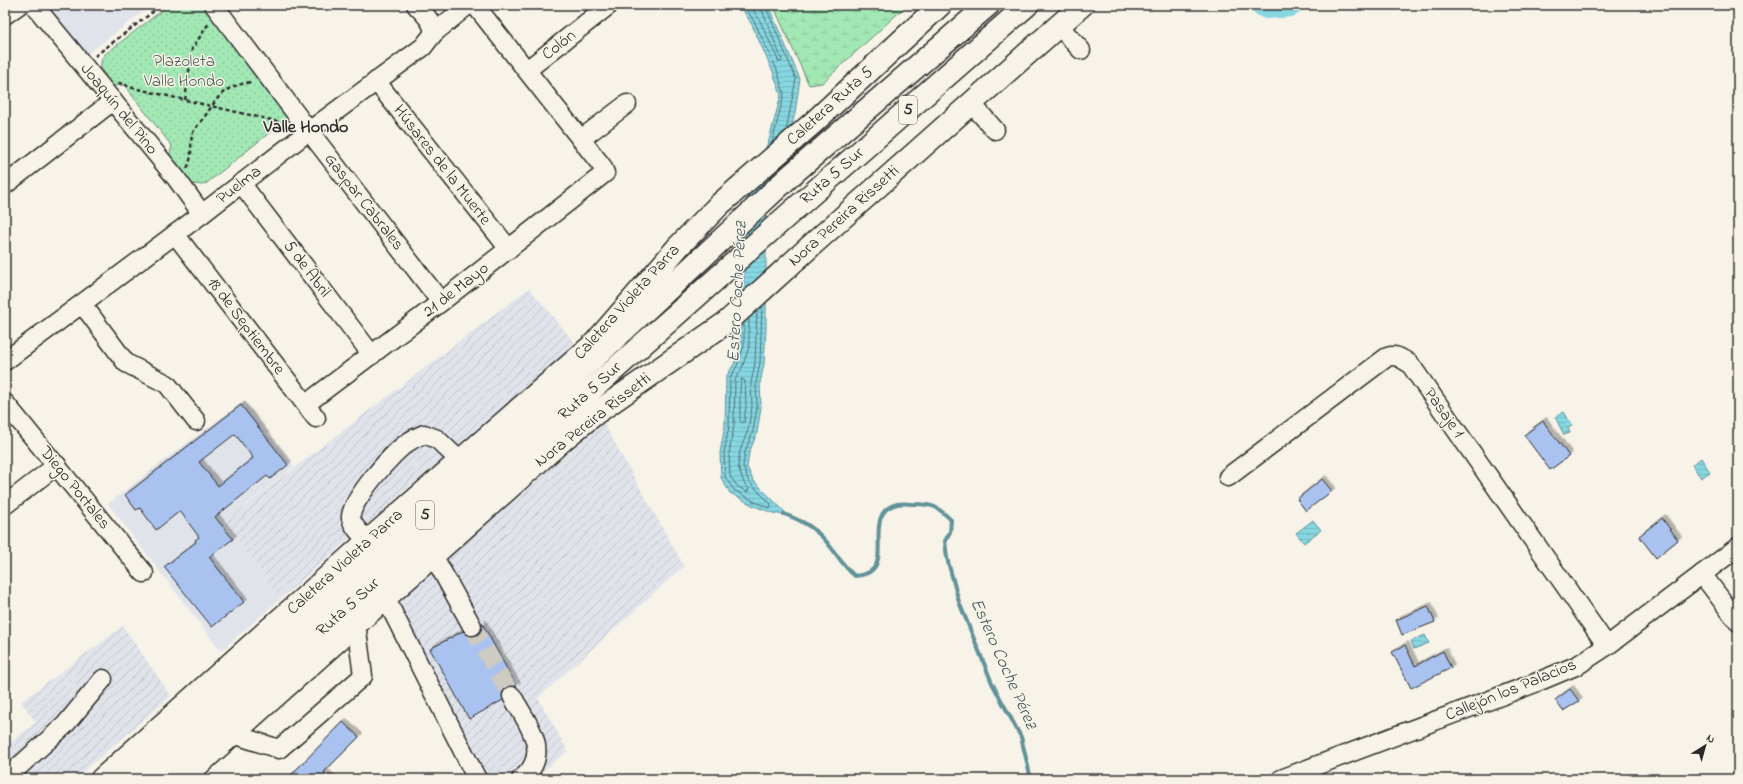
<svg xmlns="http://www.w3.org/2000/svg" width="1743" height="784" viewBox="0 0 1743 784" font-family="'Indie Flower',sans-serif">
<defs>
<pattern id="industrial-furrows" width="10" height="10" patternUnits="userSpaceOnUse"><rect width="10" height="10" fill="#e0e4ea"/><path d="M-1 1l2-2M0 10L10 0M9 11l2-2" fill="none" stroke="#c0c4c9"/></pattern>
<pattern id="wetland-marsh" width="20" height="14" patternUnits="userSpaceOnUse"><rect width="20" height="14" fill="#a2e8b5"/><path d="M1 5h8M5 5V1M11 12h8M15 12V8" fill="none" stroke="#8cc79c"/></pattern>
<pattern id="park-dots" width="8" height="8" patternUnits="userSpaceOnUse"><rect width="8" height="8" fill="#a2e8b5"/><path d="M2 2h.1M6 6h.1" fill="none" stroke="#8cc79c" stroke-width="1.8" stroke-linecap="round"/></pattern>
<pattern id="water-rules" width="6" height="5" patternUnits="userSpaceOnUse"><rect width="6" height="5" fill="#87d7e2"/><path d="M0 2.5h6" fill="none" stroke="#75b9c2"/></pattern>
<filter id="shadow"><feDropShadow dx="3.5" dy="-3.5" stdDeviation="0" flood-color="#0004"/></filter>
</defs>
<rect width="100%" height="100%" fill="#f7f3e8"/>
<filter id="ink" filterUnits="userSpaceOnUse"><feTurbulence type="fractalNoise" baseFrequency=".025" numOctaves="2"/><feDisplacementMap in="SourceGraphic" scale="8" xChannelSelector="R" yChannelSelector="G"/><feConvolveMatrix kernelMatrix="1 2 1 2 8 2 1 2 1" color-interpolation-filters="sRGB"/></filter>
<g filter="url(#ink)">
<g fill="#e0e4ea">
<path d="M47,5H152L86,55Z"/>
<path d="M244,401L294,467L225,521L280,599L221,651L108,504L160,463Z"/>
</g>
<g fill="url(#industrial-furrows)">
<path d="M529,288L576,344L280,599L225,521Z"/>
<path d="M603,422L684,566L538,698L568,751L533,779H470L384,614Z"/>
<path d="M123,626L171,696L75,779H5V747L36,722L21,702Z"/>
</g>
<path fill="url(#wetland-marsh)" stroke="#668a70" d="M773,5H907L822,83L809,85Z"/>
<path fill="url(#park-dots)" stroke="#668a70" d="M169,5H205L290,116L207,183L201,185L189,183L169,157L172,146L124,85L113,86C105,75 96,68 104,55Z"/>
<g fill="url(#water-rules)" stroke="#629299">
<path d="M740,5H768L800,79L795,113L786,147L772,177L766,214V329L764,364L760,383L761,407L757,433L749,453L747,467L753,480L789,516L773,513L754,506L730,493L721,478L720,453L725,425L726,377L734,364L741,345L740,316L745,266L742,235L745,203L755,173L769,140L781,95L773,72L752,25Z"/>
<path d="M1564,412L1572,425L1568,428L1570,433L1564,435L1555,417Z"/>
<path d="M1701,458L1710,472L1701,478L1692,465Z"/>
<path d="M1313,520L1321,530L1304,543L1296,533Z"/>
<path d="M1425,635L1429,643L1414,649L1411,641Z"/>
</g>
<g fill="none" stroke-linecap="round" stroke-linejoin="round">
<g stroke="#507074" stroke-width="1">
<path d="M744,5L755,23L777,70L784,94L772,143"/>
<path d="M750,5L760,21L779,62H781L782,60L760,5"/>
<path d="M765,5L796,79L786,131"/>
<path d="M749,318V347L742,368L735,380L734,426L729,454L730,476L737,486L747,492L749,489L744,483L738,466L740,451L748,430L752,407L751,383L755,363L757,311"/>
<path d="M744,323V346L737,366L730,378L729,426L724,453L725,477L734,490L755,502L770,508L771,504L749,482L743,466L745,452L753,431L757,407L756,383L760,363L762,306"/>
<path d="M742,379L745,381L746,406L744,422L742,423L740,421V388Z"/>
</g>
<path stroke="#629299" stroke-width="4" d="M784,514C797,519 809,524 819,534C833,546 840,564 855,576C861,575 867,575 872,570C889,556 864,512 897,504C902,503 908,504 913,504C933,504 937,506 951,520L950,532L945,541L947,558L959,602L992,683L1021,737L1031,779"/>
<path stroke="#87d7e2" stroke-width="24" d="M1263,5L1267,7L1290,5"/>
</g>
<g fill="#a9c2f0" stroke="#2b2b2b" fill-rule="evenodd" filter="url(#shadow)">
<path d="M241,405L288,465L270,479L267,476L215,517L233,539L209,557L244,602L212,627L164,567L196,542L195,540L199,537L180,511L156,530L140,508L136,510L125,495ZM235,434L253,458L218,486L199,462Z"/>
<path d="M1543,421L1569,456L1550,470L1524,435Z"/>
<path d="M1322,479L1332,491L1306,511L1297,499Z"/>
<path d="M1662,518L1678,540L1656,558L1639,536Z"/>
<path d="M1428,606L1435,622L1402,635L1396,620Z"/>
<path d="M482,623L517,687L512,686L506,687L503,691V700L469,719L430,649L463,631L467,635H477L481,631Z"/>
<path d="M1405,645L1415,666L1443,651L1451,668L1411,688L1392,652Z"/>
<path d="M1570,689L1579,701L1563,711L1555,700Z"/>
<path d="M343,722L359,737L324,772L332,779H287Z"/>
</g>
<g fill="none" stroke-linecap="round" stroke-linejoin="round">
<path stroke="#cecbc2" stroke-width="18" stroke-dasharray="18 9" stroke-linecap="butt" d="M472,626L512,696"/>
<g stroke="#2b2b2b" stroke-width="21">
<g id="minor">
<path d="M34,5L176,178L202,214"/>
<path d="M214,5L309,131L441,302"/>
<path d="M416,5C424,14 433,21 434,33"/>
<path d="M5,15L19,5"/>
<path d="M1059,26L1081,50"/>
<path d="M527,70L609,5"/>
<path d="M376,81L509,249"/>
<path d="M971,103L995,130"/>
<path d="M581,139L627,104"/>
<path d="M241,183L372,355"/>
<path d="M5,185L113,101"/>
<path d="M175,234L316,418"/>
<path d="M81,305L89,313L126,363L167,384L196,421"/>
<path d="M5,361L202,214L309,131L423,47L434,33L468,5"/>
<path d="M5,403L144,573"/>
<path d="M306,404L441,302L605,173L602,166L475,5"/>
<path d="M1228,477L1387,357C1397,354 1402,359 1410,364L1607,646"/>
<path d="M5,505L57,465"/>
<path d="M368,541C362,535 353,527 351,518C349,502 395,449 410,441C414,438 420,436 424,434L437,439L460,461"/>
<path d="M433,555L472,626"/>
<path d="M1702,574L1738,622"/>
<path d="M385,597L477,779"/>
<path d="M512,696C526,722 554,754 521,779"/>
<path d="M233,734L279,749L363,676L356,623"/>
<path d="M5,779L65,725L103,679"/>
<path d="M1281,779L1535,683L1578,665L1607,646L1738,547"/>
</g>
</g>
<g stroke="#2b2b2b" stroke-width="25">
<g id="major">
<path d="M102,779L361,547L595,343L678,247L719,205L814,122L940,5"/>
<path d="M182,779L565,438L596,413L727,322L814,243L1082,5"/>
</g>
</g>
<g stroke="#2b2b2b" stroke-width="25">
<g id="highway">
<path d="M124,779L414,525L790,176L988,5"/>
<path d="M154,779L788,215L1027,5"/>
</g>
</g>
<g stroke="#2b2b2b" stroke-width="2.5" stroke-dasharray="4 3" stroke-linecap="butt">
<path d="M95,56L162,5"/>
<path d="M118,83L124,84L129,87L284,123"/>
<path d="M185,100L192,49L209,23"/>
<path d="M187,168C193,158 190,146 192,135C194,129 199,124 203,119C220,95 221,87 252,82"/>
</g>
<use href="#minor" stroke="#f7f3e8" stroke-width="18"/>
<use href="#major" stroke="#f7f3e8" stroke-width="22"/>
<use href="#highway" stroke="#f7f3e8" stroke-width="22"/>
</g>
</g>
<g text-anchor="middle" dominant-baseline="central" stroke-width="3" stroke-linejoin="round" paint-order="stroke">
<g fill="#f7f3e8" stroke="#686764" stroke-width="1">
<rect x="899" y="96" width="18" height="28" rx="3"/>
<rect x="416" y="501" width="18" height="28" rx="3"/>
</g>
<g font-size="16" font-weight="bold" fill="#2b2b2b">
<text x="908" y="110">5</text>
<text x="425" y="515">5</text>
</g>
<g font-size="17" fill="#2b2b2b" stroke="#f7f3e8">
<text transform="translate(559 45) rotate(-38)">Colón</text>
<text transform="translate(830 106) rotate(-42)">Caletera Ruta 5</text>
<text transform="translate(119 109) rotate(51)">Joaquín del Pino</text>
<text transform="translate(442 165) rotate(52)">Húsares de la Muerte</text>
<text transform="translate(832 176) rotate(-41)">Ruta 5 Sur</text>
<text transform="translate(239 185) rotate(-38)">Puelma</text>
<text transform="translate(364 202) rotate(52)">Gaspar Cabrales</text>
<text transform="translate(844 216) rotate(-42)">Nora Pereira Rissetti</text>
<text transform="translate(307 269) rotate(53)">5 de Abril</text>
<text transform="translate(456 290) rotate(-38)">21 de Mayo</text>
<text transform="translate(627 302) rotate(-48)">Caletera Violeta Parra</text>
<text transform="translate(246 326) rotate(53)">18 de Septiembre</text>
<text transform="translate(590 391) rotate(-42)">Ruta 5 Sur</text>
<text transform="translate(1444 413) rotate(55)">Pasaje 1</text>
<text transform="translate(593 420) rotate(-38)">Nora Pereira Rissetti</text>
<text transform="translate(75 488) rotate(51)">Diego Portales</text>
<text transform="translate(345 562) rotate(-42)">Caletera Violeta Parra</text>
<text transform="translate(348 607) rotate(-42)">Ruta 5 Sur</text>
<text transform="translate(1511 690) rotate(-22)">Callejón los Palacios</text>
</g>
<g font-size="17" fill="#495a4e" stroke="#f7f3e8">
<text x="184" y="61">Plazoleta<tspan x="184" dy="20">Valle Hondo</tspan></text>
</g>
<g font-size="18" font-weight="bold" fill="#2b2b2b" stroke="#f7f3e8">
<text x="306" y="128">Valle Hondo</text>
</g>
<g font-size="18" font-style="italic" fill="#425659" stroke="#f7f3e8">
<text transform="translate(738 292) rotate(-87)">Estero Coche Pérez</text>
<text transform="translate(1003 664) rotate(66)">Estero Coche Pérez</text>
</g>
</g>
<rect width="1743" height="784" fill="none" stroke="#f7f3e8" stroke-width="20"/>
<rect x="10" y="10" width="1723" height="764" fill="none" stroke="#2b2b2b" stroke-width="1.5" filter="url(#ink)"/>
<g transform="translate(1705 746) rotate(37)" stroke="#f7f3e8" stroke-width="3" paint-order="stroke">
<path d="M0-3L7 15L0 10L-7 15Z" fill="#2b2b2b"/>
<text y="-6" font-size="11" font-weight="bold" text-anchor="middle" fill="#2b2b2b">N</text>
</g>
</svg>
